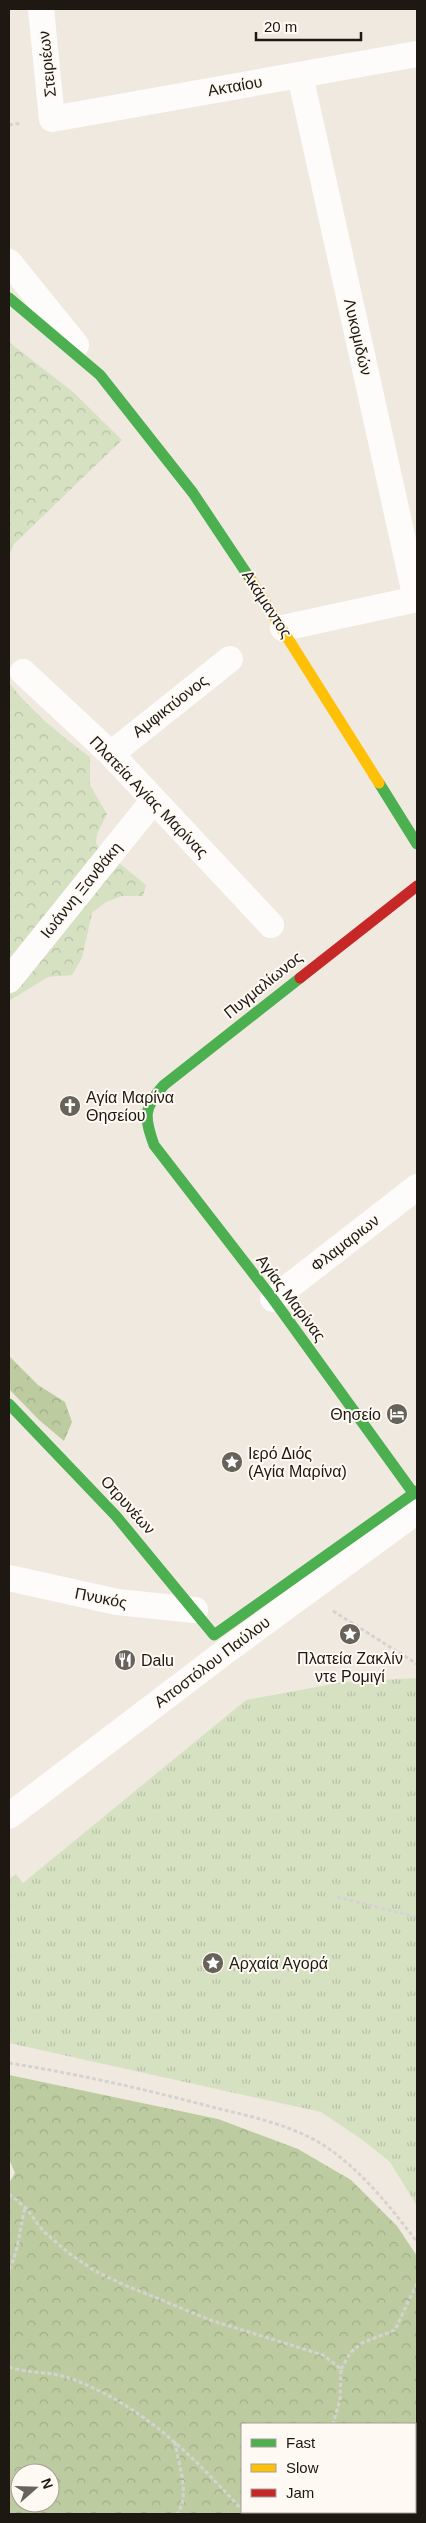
<svg xmlns="http://www.w3.org/2000/svg" width="426" height="2523" viewBox="0 0 426 2523" font-family="Arial,sans-serif">
<defs>
<pattern id="grass-tufts" width="24" height="20" patternUnits="userSpaceOnUse" patternTransform="scale(1.25)"><rect width="24" height="20" fill="#d6e1c2"/><path d="M3 7l-1-3M5 7V3M7 7l1-3M15 17l-1-3M17 17v-4M19 17l1-3" fill="none" stroke="#b7c0a6"/></pattern>
<pattern id="forest-crowns" width="20" height="18" patternUnits="userSpaceOnUse" patternTransform="scale(1.25)"><rect width="20" height="18" fill="#bccca0"/><path d="M2 6a3 3 0 1 1 6 0M12 15a3 3 0 1 1 6 0" fill="none" stroke="#a1af89"/></pattern>
<pattern id="park-crowns" width="20" height="18" patternUnits="userSpaceOnUse" patternTransform="scale(1.25)"><rect width="20" height="18" fill="#d6e1c2"/><path d="M2 6a3 3 0 1 1 6 0M12 15a3 3 0 1 1 6 0" fill="none" stroke="#b7c0a6"/></pattern>
</defs>
<rect width="100%" height="100%" fill="#f0e9e0"/>
<path fill="url(#grass-tufts)" d="M417,1678V2206L390,2162L364,2141L321,2112L9,2043V1879L16,1874L23,1883L246,1700L344,1682Z"/>
<g fill="url(#forest-crowns)" fill-rule="evenodd">
<path d="M9,1356L38,1385L65,1402L72,1422L64,1441L39,1420L9,1389Z"/>
<path d="M9,2075L218,2119L298,2149L351,2180L397,2226L417,2256V2514H9V2183L15,2173L9,2159ZM242,2424H415V2512H242ZM20,2473H50V2503H20Z"/>
</g>
<g fill="url(#park-crowns)">
<path d="M9,342L73,392L122,440L14,544L9,556Z"/>
<path d="M9,683C32,712 60,735 90,757V785L107,814L97,834L96,844L146,885L143,896H122L106,902L92,913L82,958L72,975L48,977L9,1001Z"/>
</g>
<g fill="none" stroke-linecap="round" stroke-linejoin="round">
<g stroke="#d5d3d1" stroke-width="3" stroke-dasharray="4 2.5" stroke-linecap="butt">
<path d="M9,125L22,123"/>
<path d="M333,1611L417,1664"/>
<path d="M337,1897L417,1917"/>
<path d="M9,2063C78,2074 144,2089 212,2107C253,2117 298,2126 332,2151C366,2176 392,2209 417,2242"/>
<path d="M9,2194L26,2208L43,2231L70,2254L95,2271L120,2283L210,2320L323,2355L341,2369L340,2400L333,2424"/>
<path d="M9,2269C18,2255 20,2226 25,2208"/>
<path d="M9,2367C30,2374 52,2371 72,2379C142,2405 193,2456 242,2510"/>
<path d="M341,2369L351,2352L362,2343L395,2330L417,2283"/>
<path d="M175,2442C178,2464 191,2495 177,2514"/>
<path d="M348,2514L349,2512"/>
</g>
<g stroke="#fdfcfa" stroke-width="26">
<path d="M41,9L52,119L417,54"/>
<path d="M300,75L416,599"/>
<path d="M9,262L76,345"/>
<path d="M283,628L417,599"/>
<path d="M23,672L111,754L271,925"/>
<path d="M111,754L230,659"/>
<path d="M9,980L153,801"/>
<path d="M273,1299L417,1187"/>
<path d="M9,1578L117,1602L195,1610"/>
<path d="M9,1816L226,1651L417,1511"/>
</g>
<g stroke="#4caf50" stroke-width="11">
<path d="M9,298L100,375L193,493L251,580"/>
<path d="M379,783L417,844"/>
<path d="M300,978L164,1085C143,1108 144,1117 154,1145L273,1299L414,1494"/>
<path d="M9,1404L116,1516L214,1635L417,1491"/>
</g>
<path stroke="#ffc107" stroke-width="11" d="M251,580L379,783"/>
<path stroke="#c62828" stroke-width="11" d="M300,978L417,886"/>
</g>
<defs>
<g id="church-disc" transform="scale(1.125)"><circle r="9.5" fill="#67625a" stroke="#fef9f2"/><path d="M-1.2-6h2.4v3.5h3.3v2.4h-3.3V6h-2.4V-.1h-3.3v-2.4h3.3Z" fill="#fff"/></g>
<g id="hotel-disc" transform="scale(1.125)"><circle r="9.5" fill="#67625a" stroke="#fef9f2"/><path d="M-6-4.5h1.5V1H6V5H4.5V3h-9V5H-6ZM-4 0a1.8 1.8 0 1 1 3.6 0ZM.5 0V-2.5h3Q6-2.5 6 0Z" fill="#fff"/></g>
<g id="sight-disc" transform="scale(1.125)"><circle r="9.5" fill="#67625a" stroke="#fef9f2"/><path d="M0-6L1.8-2.2L6-1.7L2.9 1.2L3.7 5.4L0 3.3L-3.7 5.4L-2.9 1.2L-6-1.7L-1.8-2.2Z" fill="#fff"/></g>
<g id="restaurant-disc" transform="scale(1.125)"><circle r="9.5" fill="#67625a" stroke="#fef9f2"/><path d="M-5-6h1v4h1v-4h1v4h1v-4h1v5L-1.5 .5V6h-2V.5L-5-1ZM5-6V6H3V1.5H1.5Q1.5-4 5-6Z" fill="#fff"/></g>
</defs>
<g fill-rule="evenodd">
<use href="#church-disc" x="70" y="1106"/>
<use href="#hotel-disc" x="397" y="1414"/>
<use href="#sight-disc" x="232" y="1462"/>
<use href="#sight-disc" x="350" y="1634"/>
<use href="#restaurant-disc" x="125" y="1660"/>
<use href="#sight-disc" x="213" y="1963"/>
</g>
<g text-anchor="middle" dominant-baseline="central" stroke-width="4" stroke-linejoin="round" paint-order="stroke">
<g font-size="16" fill="#1d1912" stroke="#fef9f2">
<text transform="translate(47 64) rotate(-96)">Στειριέων</text>
<text transform="translate(235 86) rotate(-10)">Ακταίου</text>
<text transform="translate(358 337) rotate(77)">Λυκομιδών</text>
<text transform="translate(267 604) rotate(57)">Ακάμαντος</text>
<text transform="translate(170 706) rotate(-38)">Αμφικτύονος</text>
<text transform="translate(149 797) rotate(46)">Πλατεία Αγίας Μαρίνας</text>
<text transform="translate(81 890) rotate(-51)">Ιωάννη Ξανθάκη</text>
<text transform="translate(263 985) rotate(-39)">Πυγμαλίωνος</text>
<text transform="translate(345 1243) rotate(-38)">Φλαμαριων</text>
<text transform="translate(291 1298) rotate(53)">Αγίας Μαρίνας</text>
<text transform="translate(128 1505) rotate(48)">Οτρυνέων</text>
<text transform="translate(101 1598) rotate(11)">Πνυκός</text>
<text transform="translate(212 1662) rotate(-37)">Αποστόλου Παύλου</text>
</g>
<g font-size="16" fill="#1d1912" stroke="#fef9f2" text-anchor="start">
<text x="86" y="1097">Αγία Μαρίνα<tspan x="86" dy="18">Θησείου</tspan></text>
<text x="381" y="1414" text-anchor="end">Θησείο</text>
<text x="248" y="1453">Ιερό Διός<tspan x="248" dy="18">(Αγία Μαρίνα)</tspan></text>
<text x="350" y="1658" text-anchor="middle">Πλατεία Ζακλίν<tspan x="350" dy="18">ντε Ρομιγί</tspan></text>
<text x="141" y="1660">Dalu</text>
<text x="229" y="1963">Αρχαία Αγορά</text>
</g>
</g>
<rect width="426" height="2523" fill="none" stroke="#1d1912" stroke-width="20"/>
<rect x="241" y="2423" width="175" height="90" fill="#fef9f2" stroke="#a49f98"/>
<rect x="251" y="2439" width="25" height="8" fill="#4caf50" stroke="#a49f98"/>
<text x="286" y="2448" font-size="15" fill="#1d1912">Fast</text>
<rect x="251" y="2464" width="25" height="8" fill="#ffc107" stroke="#a49f98"/>
<text x="286" y="2473" font-size="15" fill="#1d1912">Slow</text>
<rect x="251" y="2489" width="25" height="8" fill="#c62828" stroke="#a49f98"/>
<text x="286" y="2498" font-size="15" fill="#1d1912">Jam</text>
<g transform="translate(35 2488) rotate(70)"><circle r="24" fill="#fef9f2" stroke="#a49f98"/>
<path d="M0-4L9 19L0 12L-9 19Z" fill="#67625a"/>
<text y="-8" font-size="14" font-weight="bold" text-anchor="middle" fill="#1d1912">N</text>
</g>
<path d="M256 32v8h105v-8" fill="none" stroke="#1d1912" stroke-width="2.5"/>
<text x="264" y="32" font-size="15" fill="#1d1912" stroke="#fef9f2" stroke-width="4" paint-order="stroke">20 m</text>
</svg>
